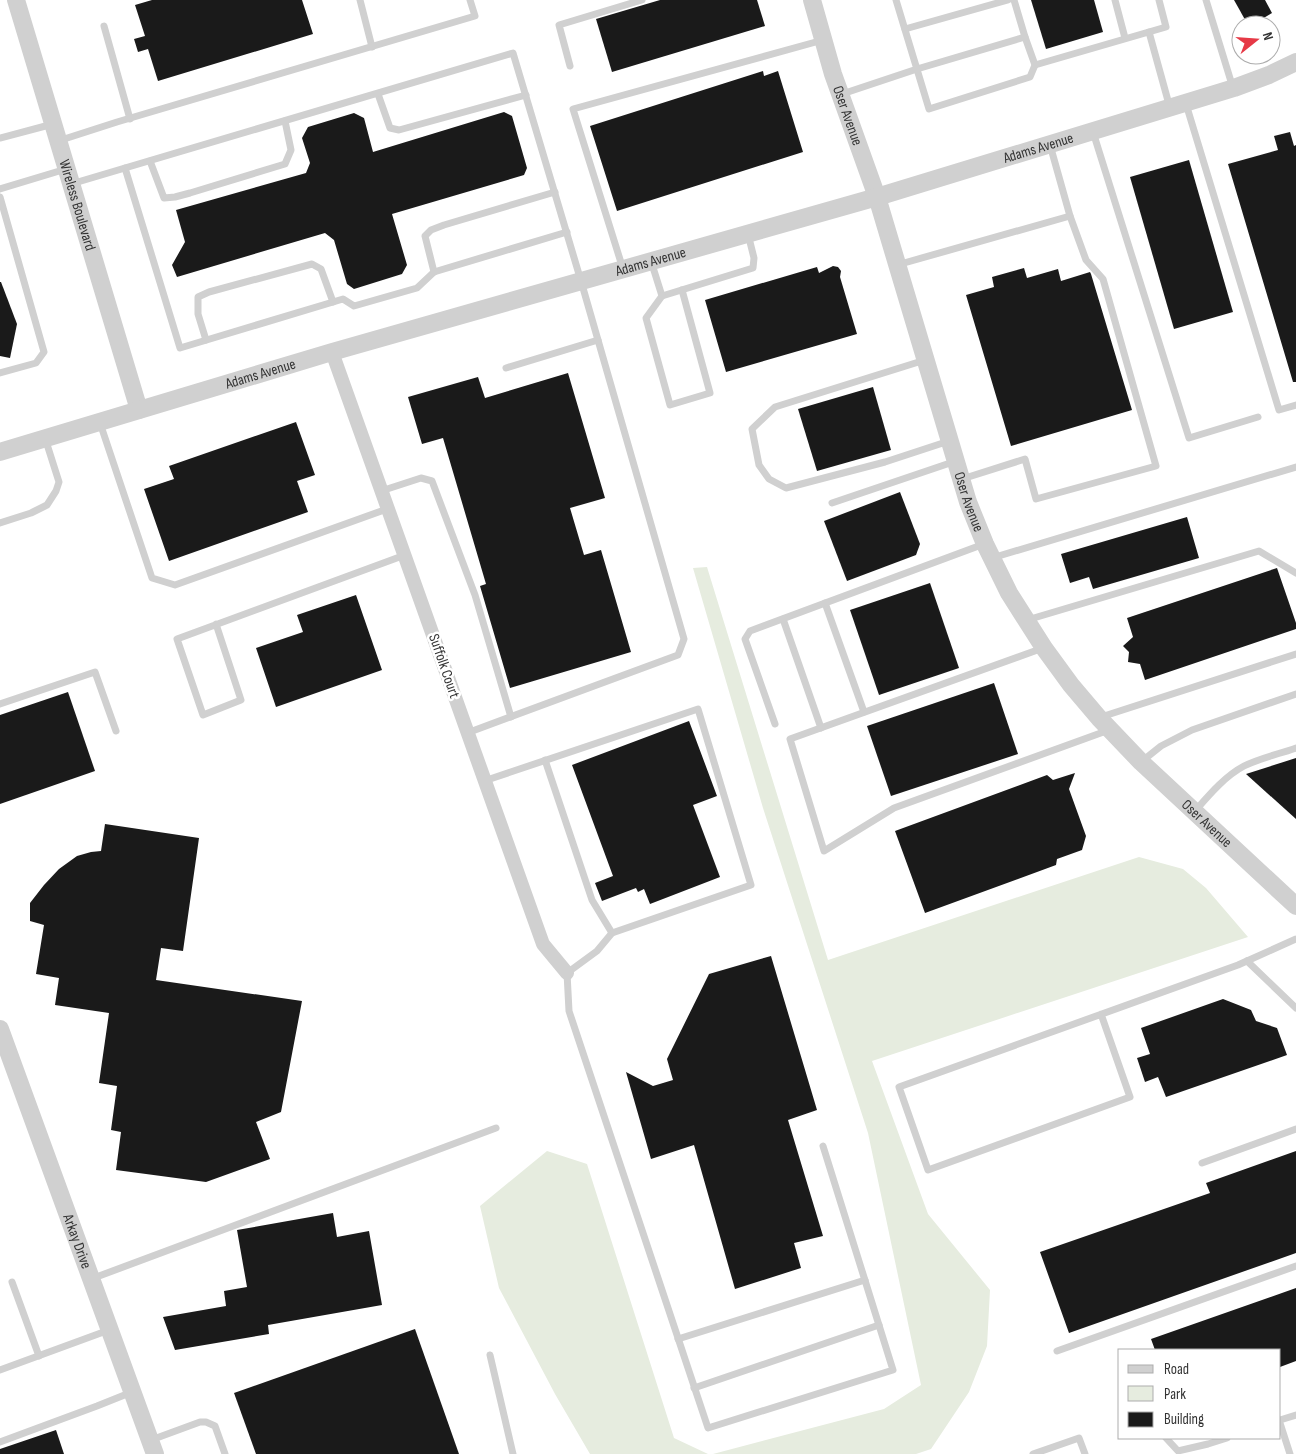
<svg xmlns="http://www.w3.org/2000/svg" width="1296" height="1454" viewBox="0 0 1296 1454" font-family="'Sofia Sans Condensed',sans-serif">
<rect width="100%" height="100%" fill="#fff"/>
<g fill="#e6ecdf">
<path d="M707,567L828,960L1139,857L1183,869L1206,888L1248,937L872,1061L928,1214L990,1290L987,1346L969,1392L931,1449L916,1454H713L884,1409L921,1385L868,1133L763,808L693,568Z"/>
<path d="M547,1151L587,1164L674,1438L708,1454H590L555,1394L499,1288L480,1206Z"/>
</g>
<g fill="#1a1a1a">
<path d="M152,0H302L313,34L158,81L148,49L138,52L134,39L145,36L135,5Z"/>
<path d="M660,0H757L765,26L612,72L596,19Z"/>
<path d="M1031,0H1094L1103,32L1046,49Z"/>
<path d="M1234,0H1265L1272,13L1252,25H1248Z"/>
<path d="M763,71L764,76L778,71L803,152L617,211L590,126Z"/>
<path d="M504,112L512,116L527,168L524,175L392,214L407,265L402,274L354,289L347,284L334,240L325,233L177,277L172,265L185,242L176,210L306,173L310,163L302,138L308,127L354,113L364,118L373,152Z"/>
<path d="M1290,132L1294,146L1296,145V382H1293L1228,164L1278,150L1274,136Z"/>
<path d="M1189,160L1233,312L1174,329L1130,177Z"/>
<path d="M833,266L838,267L841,271L840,277L857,334L726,372L705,300L817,267L819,273Z"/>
<path d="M1024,268L1027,278L1058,269L1061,281L1090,272L1091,274L1132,410L1011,446L966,295L994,287L992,277Z"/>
<path d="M0,282H1L17,324L10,358L0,356Z"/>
<path d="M568,373L605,498L570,508L584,555L601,550L631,652L510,688L480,586L486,584L443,438L422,444L408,397L478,377L485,398Z"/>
<path d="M873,387L891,450L817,471L798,409Z"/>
<path d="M296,422L315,475L297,481L308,512L169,561L144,489L174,479L169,466Z"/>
<path d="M900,492L920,544L916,555L847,581L824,521Z"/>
<path d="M1187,517L1199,558L1093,589L1089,577L1070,583L1061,554Z"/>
<path d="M1277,568L1296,623V629L1145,680L1140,664L1128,662L1129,652L1123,646L1133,637L1127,618Z"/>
<path d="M930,583L959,668L879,695L850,610Z"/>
<path d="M356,595L382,670L276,707L256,648L303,632L297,615Z"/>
<path d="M994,683L1018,754L891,796L867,726Z"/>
<path d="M68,692L95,771L0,804V715Z"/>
<path d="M689,721L717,796L693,805L720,877L650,904L644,889L638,892L636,888L602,901L595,883L613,876L572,765Z"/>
<path d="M1296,758V819L1246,774Z"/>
<path d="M1075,773L1069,789L1086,836L1082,850L1057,859L1056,865L925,913L895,831L1047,775L1053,780Z"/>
<path d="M105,824L199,838L183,951L161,948L156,980L302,1001L281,1112L256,1122L270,1159L206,1182L116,1170L121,1132L111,1130L117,1086L99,1083L109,1013L55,1005L59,978L36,974L44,925L30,921V903L44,885L59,869L77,856L91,852L101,851Z"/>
<path d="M771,956L817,1110L788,1120L823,1236L794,1243L801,1268L735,1289L694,1145L651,1159L626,1072L653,1086L673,1080L667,1059L709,974Z"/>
<path d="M1223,999L1251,1010L1256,1021L1277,1028L1287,1055L1166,1097L1158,1077L1145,1082L1137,1058L1150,1054L1141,1028Z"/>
<path d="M1296,1151V1253L1069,1333L1040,1252L1210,1193L1206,1183Z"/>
<path d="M333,1213L337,1237L369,1231L382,1305L268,1325L269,1334L175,1350L163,1317L226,1306L224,1291L247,1287L237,1230Z"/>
<path d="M1296,1288V1361L1280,1367V1350H1155L1151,1339Z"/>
<path d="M415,1329L459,1454H256L234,1393Z"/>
<path d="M56,1430L64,1454H0V1449Z"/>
</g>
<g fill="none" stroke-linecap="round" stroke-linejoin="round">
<g stroke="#d0d0d0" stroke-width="7">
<path d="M360,0L372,47"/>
<path d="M1014,0L1025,37"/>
<path d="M1115,0L1125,38"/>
<path d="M1206,0L1233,88"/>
<path d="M104,26L130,119"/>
<path d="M905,29L1008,0"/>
<path d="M1149,32L1170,108"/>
<path d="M1035,65L1166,27L1159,0"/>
<path d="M570,66L559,25L642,0"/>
<path d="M378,94L390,128L399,130L526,95"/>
<path d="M842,94L917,69L1025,37L1035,65L1030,77L929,109L896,0"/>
<path d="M1186,104L1279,410L1296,405"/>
<path d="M1093,132L1189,438L1258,417"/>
<path d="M0,138L53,124"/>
<path d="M58,141L117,122L475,16L470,0"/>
<path d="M150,161L164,198L175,197L190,193L285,164L291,150L285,121"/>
<path d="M125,168L180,348L343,299L354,306L417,288L434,272L567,232"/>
<path d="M71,184L513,53L581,281L684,639L678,655L467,733"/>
<path d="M0,189L66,169"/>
<path d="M0,197L44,352L36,363L0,373"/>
<path d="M651,261L662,296L753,268L754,258L748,234"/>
<path d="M897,265L1070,216L1050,145"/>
<path d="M623,269L573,109L823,40"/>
<path d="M434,272L425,236L431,230L444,225L555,192"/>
<path d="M662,296L646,318L670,405L710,393L682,290"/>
<path d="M206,340L198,314V297L209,292L312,264L321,269L333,302"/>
<path d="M925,360L775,407L752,429L759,465L769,479L786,488L885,462L949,441"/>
<path d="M506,368L598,340"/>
<path d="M100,423L152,578L175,585L387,509"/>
<path d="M962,479L1025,459L1036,499L1156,466L1103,279L1086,260L1070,216"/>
<path d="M381,491L421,478L432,481L475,595L511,717"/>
<path d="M832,503L956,461"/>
<path d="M0,523L31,513L47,505L56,491L59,482L45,438"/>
<path d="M992,558L1296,467"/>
<path d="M825,603L864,712"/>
<path d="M783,619L821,728"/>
<path d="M1027,620L1259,551L1296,573"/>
<path d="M216,624L241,700L203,715L177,639L405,555"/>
<path d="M1043,648L790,739L824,851L894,808L1109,730"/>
<path d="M0,704L95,672L116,731"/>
<path d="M1101,717L1296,654"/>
<path d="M775,724L745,639L750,631L984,544"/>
<path d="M545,760L592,900L612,933"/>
<path d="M1141,762L1161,746L1192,730L1296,694"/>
<path d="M484,781L698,709L751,885L612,933L597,951L567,973L569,1011L708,1428L893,1370L823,1146"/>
<path d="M1195,811C1209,795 1225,776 1244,766C1260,758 1279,754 1296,748"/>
<path d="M1247,961L1296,1008"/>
<path d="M1101,1014L1130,1097L928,1170L899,1087L1238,965L1296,939"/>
<path d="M1202,1163L1296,1129"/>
<path d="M91,1279L496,1128"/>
<path d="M12,1282L39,1356"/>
<path d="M678,1339L865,1280"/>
<path d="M1057,1351L1296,1266"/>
<path d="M490,1355L513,1454"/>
<path d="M0,1370L109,1330"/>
<path d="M694,1388L879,1325"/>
<path d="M1280,1420L1296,1415"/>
<path d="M1280,1423L1290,1454"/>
<path d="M1166,1438L1178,1451L1208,1444L1227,1438"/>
<path d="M151,1440L200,1422H206L215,1426L225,1454"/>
<path d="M0,1442L97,1406L132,1392"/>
<path d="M1033,1454L1079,1438L1085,1454"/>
</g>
<path stroke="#d0d0d0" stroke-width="14" d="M332,352L543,944L567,973"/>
<g stroke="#d0d0d0" stroke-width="18">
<path id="s1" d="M16,0L139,410"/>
<path id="s2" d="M812,0L833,74L877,197L968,502L985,544L1009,593L1044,648L1071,685L1099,718L1141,762L1296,906"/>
<path id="s3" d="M0,452L332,352L877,197L1234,88L1269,75L1296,62"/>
<path id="s4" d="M0,1029L155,1454"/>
</g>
</g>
<g text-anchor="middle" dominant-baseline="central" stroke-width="5" stroke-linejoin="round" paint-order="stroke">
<g font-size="15" fill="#333" stroke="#fff">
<text stroke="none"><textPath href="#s2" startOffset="121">Oser Avenue</textPath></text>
<text stroke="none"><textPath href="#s3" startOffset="1082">Adams Avenue</textPath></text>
<text stroke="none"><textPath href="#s1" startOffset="214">Wireless Boulevard</textPath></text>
<text stroke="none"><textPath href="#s3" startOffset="678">Adams Avenue</textPath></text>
<text stroke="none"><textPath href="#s3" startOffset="272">Adams Avenue</textPath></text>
<text stroke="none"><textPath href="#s2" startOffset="526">Oser Avenue</textPath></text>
<text transform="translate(444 666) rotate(71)">Suffolk Court</text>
<text stroke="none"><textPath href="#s2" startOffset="931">Oser Avenue</textPath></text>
<text stroke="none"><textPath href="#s4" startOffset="226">Arkay Drive</textPath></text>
</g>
</g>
<rect x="1118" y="1349" width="162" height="90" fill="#ffffff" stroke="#adadad"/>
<rect x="1128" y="1365" width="25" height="8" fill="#d0d0d0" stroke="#adadad"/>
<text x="1164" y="1374" font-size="15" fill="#333333">Road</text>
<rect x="1128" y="1386" width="25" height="15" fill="#e6ecdf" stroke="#adadad"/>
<text x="1164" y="1399" font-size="15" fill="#333333">Park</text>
<rect x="1128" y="1412" width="25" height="15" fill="#1a1a1a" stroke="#adadad"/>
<text x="1164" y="1424" font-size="15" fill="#333333">Building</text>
<g transform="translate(1256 40) rotate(73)"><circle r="24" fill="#ffffff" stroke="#adadad"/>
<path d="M0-4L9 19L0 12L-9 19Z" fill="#e63946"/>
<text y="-8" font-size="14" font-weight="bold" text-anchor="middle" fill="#333333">N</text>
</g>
</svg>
